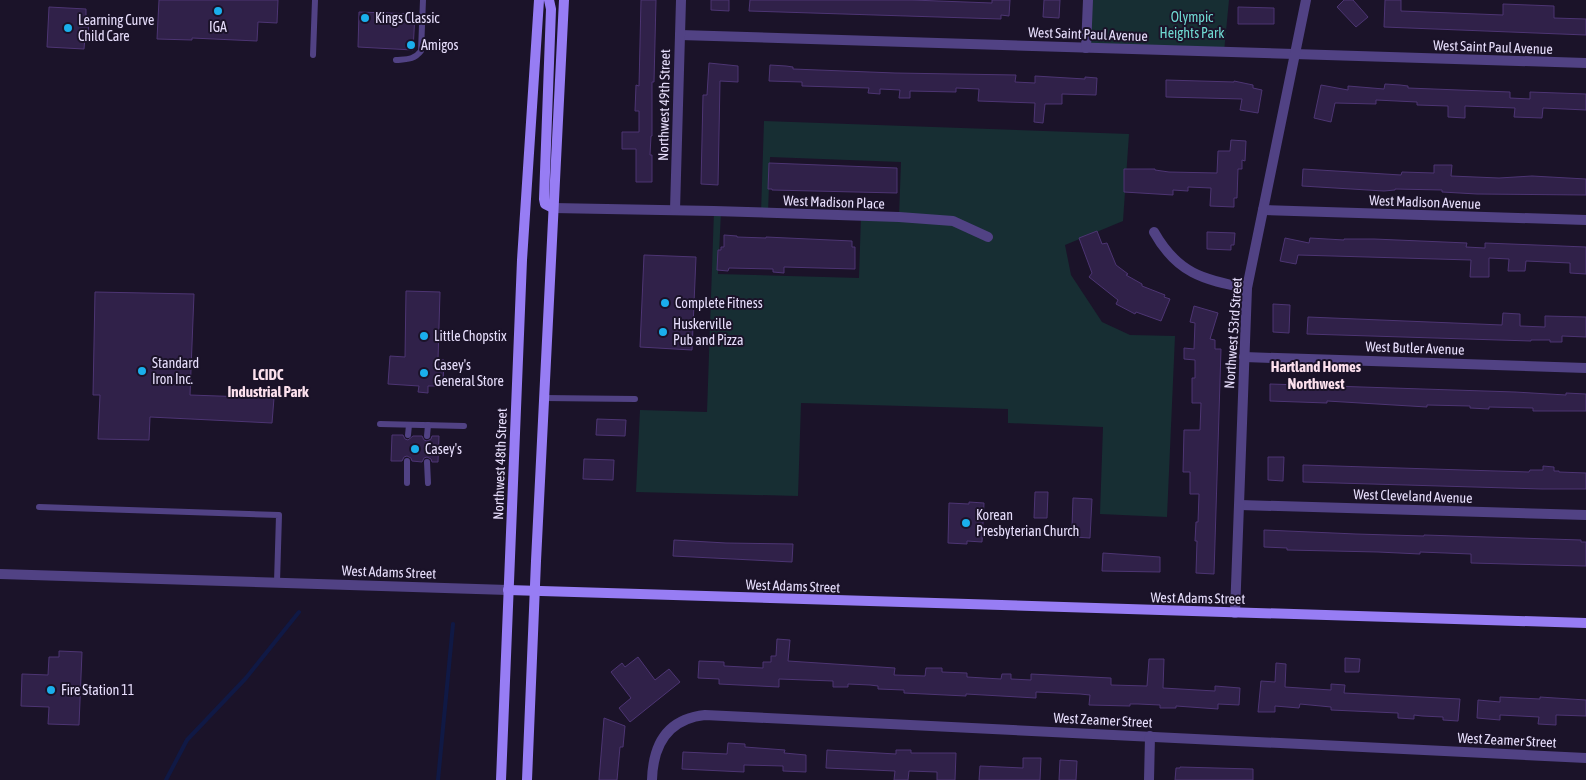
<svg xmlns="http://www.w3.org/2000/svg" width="1586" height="780" viewBox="0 0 1586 780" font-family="'Asap Condensed',sans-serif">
<rect width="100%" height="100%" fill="#1b1329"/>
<g fill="#172e33">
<path d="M1088,0H1229L1224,52L1086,48Z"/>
<path d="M764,121L1129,134L1123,221L1065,245L1071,275L1102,322L1130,335L1175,336L1167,517L1100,514L1103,427L1008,423V409L801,403L798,496L636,492L640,410L707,412L714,211L721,212L718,274L859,278L861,216L899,217L901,162L770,157L768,213H761Z"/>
</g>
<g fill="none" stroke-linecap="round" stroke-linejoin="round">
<g stroke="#101945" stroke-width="4">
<path d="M166,780L187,740L246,678L299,612"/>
<path d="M438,780L453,624"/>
</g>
</g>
<g fill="#302149" stroke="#4d3573">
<path d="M159,0H278L277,23L258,22L257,41L192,38V40L157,39Z"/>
<path d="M641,0H656L654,82H652V136H651L650,155H652V182H636V149H622V132H639V111H635L636,85L639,86Z"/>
<path d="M711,0H729V11L711,10Z"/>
<path d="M750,0H912L992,3V0H1010L1009,16L1001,15V19L749,11Z"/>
<path d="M1044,0H1060L1059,18L1043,17Z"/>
<path d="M1344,0H1353L1368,17L1356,27L1337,7Z"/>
<path d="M1385,0H1401V11L1503,15V4L1554,6V18L1586,19V35L1384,27Z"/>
<path d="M49,7L86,9V19L89,20L88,37H85L84,49L47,47Z"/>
<path d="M1238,7L1274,8V24H1238Z"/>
<path d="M359,12L415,14L413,50L358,47Z"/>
<path d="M709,63L738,66V82L720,81L718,185L701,184L703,95H707Z"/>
<path d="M770,65L786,66L793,67V69L895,73L1016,75L1015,82L1035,83V76L1085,79V77L1097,78L1096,95L1062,94V104H1045L1043,123L1034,122L1035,103L978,101L979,89L956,88V92L910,91V98H899L900,90L880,89V94L868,93L869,88L802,86V82L769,81Z"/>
<path d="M1166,80L1234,82V81L1253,85V88L1262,90L1258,113L1240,110L1242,99L1166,97Z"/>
<path d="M1385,84L1400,85L1408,86V88L1510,92V98L1530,99V92L1586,94V110L1543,108L1542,118L1514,117L1515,108L1465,106V118L1448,117V106L1417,105V102L1376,100V104L1335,103L1331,122L1314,118L1321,85L1348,90V86L1384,89Z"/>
<path d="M1231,140L1246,141L1245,161L1242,160V169H1238L1237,198H1234V207L1210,206L1211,188L1188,187V191L1173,190V195L1124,192V169H1155V170L1169,172L1217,173L1218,151H1230Z"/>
<path d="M769,163L897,168V193L772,190V189H768Z"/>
<path d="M1434,165H1452L1451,176L1499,178L1532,176L1586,179V195L1477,194L1442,192V190L1395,189V190L1384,191L1302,186L1303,169L1401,175L1402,172L1434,173Z"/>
<path d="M1097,231L1102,244L1107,243L1116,265L1128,274L1126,275L1142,284V286L1165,295L1164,297L1170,299L1161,321L1136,312L1135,314L1116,304L1118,300L1089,277L1092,273L1079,238Z"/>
<path d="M1207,232L1235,233L1234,245H1231V250L1207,249Z"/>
<path d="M724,235L737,236V237L766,238V237L852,241V247H855V269L784,267V273L773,272V269L729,268L728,271L717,270L718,250H721V247H724Z"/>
<path d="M1285,238L1309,243L1310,238L1344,240V239H1374L1467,243L1466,247L1485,248V243L1586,247V274L1570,273V263L1526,261L1525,271H1508L1509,259L1489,258V277H1470L1471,260L1298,255L1296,264L1280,261Z"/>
<path d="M644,255L696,257L692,350L640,347Z"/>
<path d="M406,291L440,292L438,360H444L443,386H428V393L418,392L419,386L388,384L390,356L405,357Z"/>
<path d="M95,292L194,294L190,395L274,398L272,423L150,417L149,440L98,439L100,395H93Z"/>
<path d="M1273,304L1290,305L1289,333L1273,332Z"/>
<path d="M1194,306L1218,313L1210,339L1215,340V349H1221L1214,574L1196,573L1197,541H1195L1196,522H1198L1199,494H1190V472H1183L1184,430H1200L1201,403H1192V378H1195V360L1184,359V348L1194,349L1195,323L1190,322Z"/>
<path d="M1503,313L1520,314V326L1545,327V316L1586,317V337L1562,336V342H1550V340H1531V341L1307,334L1308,317L1502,325Z"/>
<path d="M1270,384L1515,392L1566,395V393L1586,394V411H1533V408L1489,407V409L1470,408V406L1427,405V407L1327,401V403L1270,401Z"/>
<path d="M597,419L626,420L625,436L596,435Z"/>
<path d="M392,435H403L405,439L408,440L413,436H422L424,440L427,441L431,439L432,436H439L438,462H432L431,459L427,457L424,458L422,462L412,461L411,458L407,456L404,457L402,461H391Z"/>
<path d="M1268,457H1284L1283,481L1268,480Z"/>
<path d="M584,459L614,460L613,480L583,479Z"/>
<path d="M1303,465L1529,472L1530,470H1543V466L1554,467V471H1559V472L1586,473V489H1542L1303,482Z"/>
<path d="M1035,492H1048L1047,518H1034Z"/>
<path d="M1073,498L1092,499L1090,538L1074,537L1075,528H1072Z"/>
<path d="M969,502L984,503L982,542L967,541V544L948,543L949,503L969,504Z"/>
<path d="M1264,530L1356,534L1424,536V535L1581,540V542H1586V566L1471,563V554L1420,552V554L1378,552L1287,550V548L1264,547Z"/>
<path d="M674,540L726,543L793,544L792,562L673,556Z"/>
<path d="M1103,553L1160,557V572L1102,571Z"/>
<path d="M777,639L790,640L788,661L895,668L894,675L925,676L926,668H942V672L967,673V677L1001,679L1002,674H1011V679L1031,680V674L1111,678V685L1147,686L1149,659H1164L1163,688L1215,691V686L1240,688L1239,705L1218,704V709L1176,706V708H1160V705L1138,704H1130V706L1089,705L1090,695L1080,694L1036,692V698L966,694V696L904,693V690L878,689V686L870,685L848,684V687H833V681L779,679V687L719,684V679L698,678L699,661L724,662V666L763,668V662H771V656H776Z"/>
<path d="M59,651L82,652L79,725L48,724L49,707L21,706L22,674L48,675L49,657H59Z"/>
<path d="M638,657L655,680L669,669L680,682L630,722L619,708L631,698L611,672L622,663L625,667Z"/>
<path d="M1345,658L1360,659L1359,672H1345Z"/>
<path d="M1276,663L1286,664L1285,687L1331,690V684L1345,685L1344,693L1460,699L1458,721L1443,720V717L1422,716L1414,715V719L1398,718V713L1331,710V707L1300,704L1299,708L1275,706V712H1258L1261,681L1275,682Z"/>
<path d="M1500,697L1540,699V697L1586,700V716L1556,715V725L1538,724L1539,717L1500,715V720L1477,718L1478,700L1500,702Z"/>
<path d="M604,718L625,726L623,747H620L617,780H599Z"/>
<path d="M728,743L745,744V747L785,750L784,753L806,755V772L783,771V766L744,765V772L682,769L683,752L727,754Z"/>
<path d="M827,750L896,754V750H911V753H956L955,780H937V772L909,771L908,780H894L895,771L826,768Z"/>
<path d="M1023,758H1041L1040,780H979L980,766L1023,768Z"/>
<path d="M1060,760L1077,761L1076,780H1059Z"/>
<path d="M1180,767L1253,769V780H1175L1176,768H1180Z"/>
</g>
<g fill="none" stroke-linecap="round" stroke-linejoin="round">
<g stroke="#514284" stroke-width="6">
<path d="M313,55L315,0"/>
<path d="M396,60C407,59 414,60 421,51L423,0"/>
<path d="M544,398L635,399"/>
<path d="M380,424L464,426"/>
<path d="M408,435L409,425"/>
<path d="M427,436L428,425"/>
<path d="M427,462L428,483"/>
<path d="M407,483V461"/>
<path d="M39,507L279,515L277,582"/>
</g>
<g stroke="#514284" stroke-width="10">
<path d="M680,35L1586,63"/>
<path d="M1086,48L1088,0"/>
<path d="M553,208L714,211L899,217L953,221L988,237"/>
<path d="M675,210L681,0"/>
<path d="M1263,210L1586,220"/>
<path d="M1154,232C1177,273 1203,280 1247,288"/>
<path d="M1244,357L1586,368"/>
<path d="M1240,505L1586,515"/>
<path d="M0,574L508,590"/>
<path d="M1235,613L1247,288L1306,0"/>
<path d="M652,780C653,745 667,719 705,715L1586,758"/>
<path d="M1149,780L1150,736"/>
</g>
<g stroke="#977df4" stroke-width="10">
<path d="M549,0L551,9L544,199L545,204L553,208"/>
<path d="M508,590L1586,623"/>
<path d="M501,780L522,260L539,0"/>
<path d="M527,780L536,561L564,0"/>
</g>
</g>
<g fill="#1aafec" stroke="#1b1329" stroke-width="2">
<circle cx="218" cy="11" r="5"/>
<circle cx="365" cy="18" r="5"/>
<circle cx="68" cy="28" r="5"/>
<circle cx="411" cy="45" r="5"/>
<circle cx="665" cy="303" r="5"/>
<circle cx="663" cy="332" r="5"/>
<circle cx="424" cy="336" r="5"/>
<circle cx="142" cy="371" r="5"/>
<circle cx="424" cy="373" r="5"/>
<circle cx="415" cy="449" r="5"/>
<circle cx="966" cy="523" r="5"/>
<circle cx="51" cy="690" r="5"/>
</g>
<g text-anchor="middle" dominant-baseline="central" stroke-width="4" stroke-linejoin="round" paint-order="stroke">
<g font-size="14" fill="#6fd8d1" stroke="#1b1329">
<text x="1192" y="17">Olympic<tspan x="1192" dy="16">Heights Park</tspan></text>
</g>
<g font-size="14" fill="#e7defc" stroke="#1b1329" text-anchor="start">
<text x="375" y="18">Kings Classic</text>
<text x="78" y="20">Learning Curve<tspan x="78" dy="16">Child Care</tspan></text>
<text x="218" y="27" text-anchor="middle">IGA</text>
<text x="421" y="45">Amigos</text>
<text x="675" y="303">Complete Fitness</text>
<text x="673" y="324">Huskerville<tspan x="673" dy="16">Pub and Pizza</tspan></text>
<text x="434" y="336">Little Chopstix</text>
<text x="152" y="363">Standard<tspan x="152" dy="16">Iron Inc.</tspan></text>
<text x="434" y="365">Casey's<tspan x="434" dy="16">General Store</tspan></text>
<text x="425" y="449">Casey's</text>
<text x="976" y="515">Korean<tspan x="976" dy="16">Presbyterian Church</tspan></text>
<text x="61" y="690">Fire Station 11</text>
</g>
<g font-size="14" fill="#e7defc" stroke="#1b1329">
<text transform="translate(1088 34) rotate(2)">West Saint Paul Avenue</text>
<text transform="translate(1493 47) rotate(2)">West Saint Paul Avenue</text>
<text transform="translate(664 105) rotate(-89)">Northwest 49th Street</text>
<text transform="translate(834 202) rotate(2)">West Madison Place</text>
<text transform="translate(1425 202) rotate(2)">West Madison Avenue</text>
<text transform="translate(1233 333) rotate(-86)">Northwest 53rd Street</text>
<text transform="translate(1415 348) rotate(2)">West Butler Avenue</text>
<text transform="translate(500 464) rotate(-88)">Northwest 48th Street</text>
<text transform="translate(1413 496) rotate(2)">West Cleveland Avenue</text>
<text transform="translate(389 572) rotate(2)">West Adams Street</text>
<text transform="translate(793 586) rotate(2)">West Adams Street</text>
<text transform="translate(1198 598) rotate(1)">West Adams Street</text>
<text transform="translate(1103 720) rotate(3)">West Zeamer Street</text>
<text transform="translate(1507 740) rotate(3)">West Zeamer Street</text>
</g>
<g font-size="15" font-weight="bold" fill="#fce0ed" stroke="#1b1329">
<text x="1316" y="366">Hartland Homes<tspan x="1316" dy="17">Northwest</tspan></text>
<text x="268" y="374">LCIDC<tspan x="268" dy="17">Industrial Park</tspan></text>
</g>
</g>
</svg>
